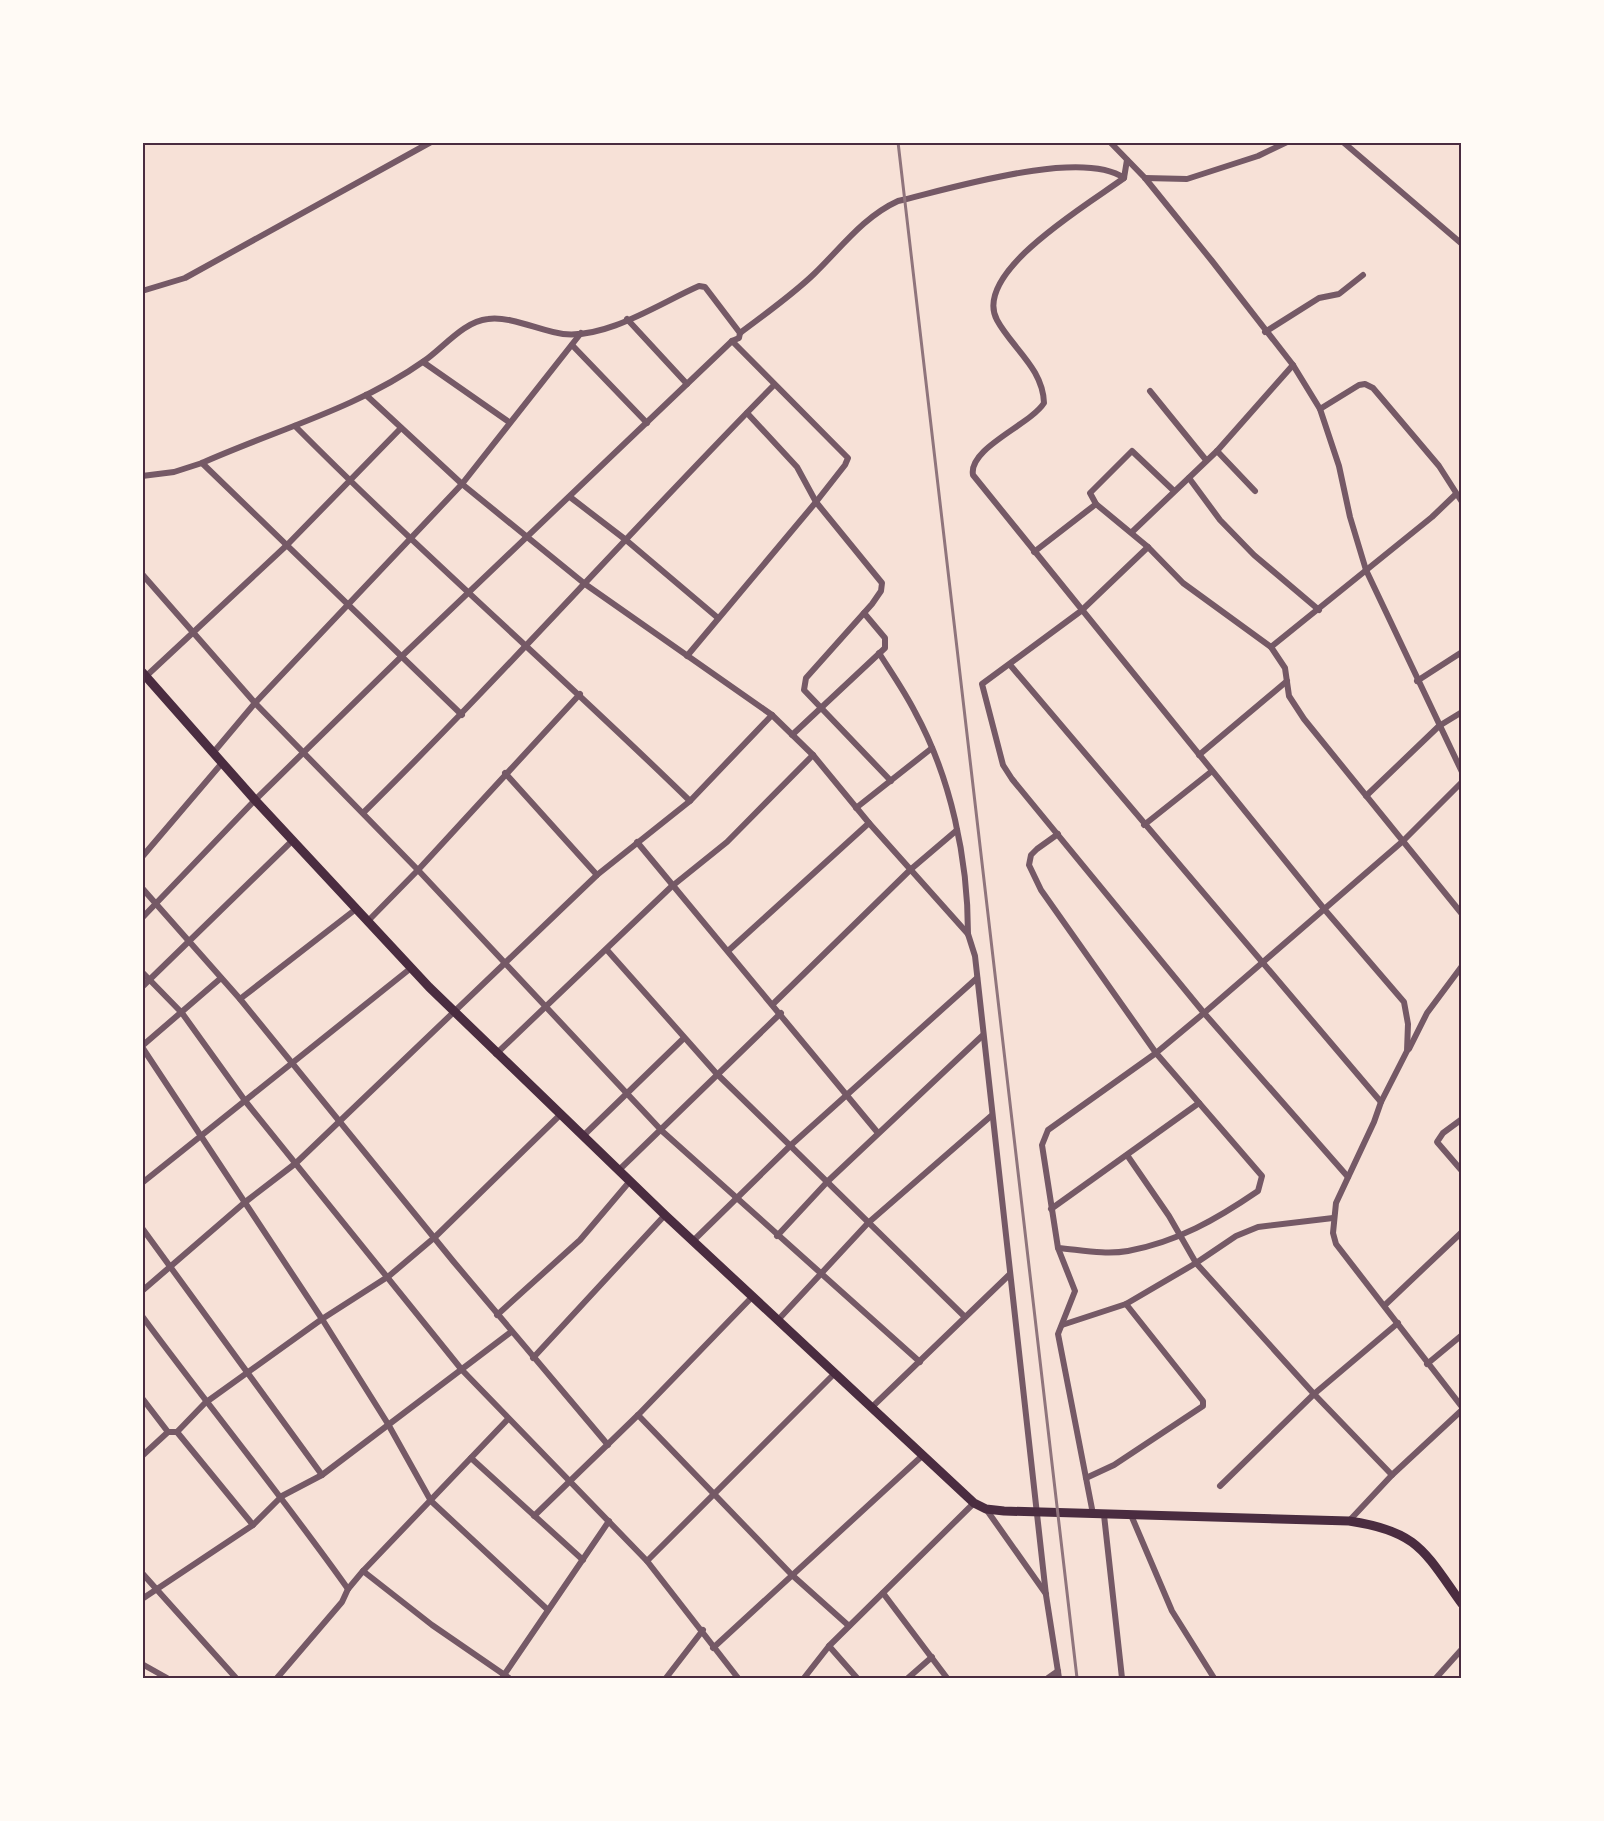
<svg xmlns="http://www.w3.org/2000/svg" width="1604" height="1821" viewBox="0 0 1604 1821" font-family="'Libre Baskerville',serif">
<rect width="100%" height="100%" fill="#f7e1d7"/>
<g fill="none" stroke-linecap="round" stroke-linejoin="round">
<g stroke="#755966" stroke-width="6">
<path d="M1110,142L1145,178L1212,261L1293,365L1320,409L1339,466L1350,517L1366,570L1462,772"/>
<path d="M1343,142L1462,244"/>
<path d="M1127,160L1124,178C1092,202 971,272 997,320C1012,348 1043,368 1044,403C1030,425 968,448 973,475L1325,910L1404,1002L1408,1024L1407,1051L1381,1102L1374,1122L1336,1203L1333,1233L1336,1244L1462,1407"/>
<path d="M1145,178L1187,179L1258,156L1287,142"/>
<path d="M142,291L185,278L431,142"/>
<path d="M627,319L687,384"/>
<path d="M1265,332L1319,298L1339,294L1363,275"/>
<path d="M740,333C765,314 791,296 814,274C841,248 863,217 898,201C949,189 1081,148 1124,178"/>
<path d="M572,345L647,423"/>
<path d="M423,362L509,422"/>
<path d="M1150,391L1206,460"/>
<path d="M366,395L462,484L585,584L772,715L813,755L869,823L968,934L975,956L1046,1595L1059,1678"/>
<path d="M1320,409L1359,385L1365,384L1373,388L1439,466L1462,502"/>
<path d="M747,413L797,467L816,502L882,583L881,591L872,604L806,678L804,690L891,781"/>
<path d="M295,426C423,555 560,674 690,801"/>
<path d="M1217,451L1255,491"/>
<path d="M202,463L462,715"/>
<path d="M142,476L174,472L202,463C276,430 358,408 424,361C443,348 464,321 488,319C512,316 540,331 563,334C607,339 660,303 699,286L705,287L740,333L739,338L732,341L402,656L255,800L142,918"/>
<path d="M1189,478L1220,520L1254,555L1319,610"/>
<path d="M1174,491L1132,451L1090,493L1096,504L1148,547L1183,583L1271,647L1285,668L1289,696L1304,719L1462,914"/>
<path d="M570,497L626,540L718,618"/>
<path d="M1132,532L1217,451L1293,365"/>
<path d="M1148,547L1081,611L982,684L1003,765L1012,779L1204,1013L1348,1177"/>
<path d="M1034,552L1096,504"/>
<path d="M142,574L255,703L418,870L662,1131L920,1362"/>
<path d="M1271,647L1432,517L1456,494"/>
<path d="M879,653C891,672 905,692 915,712C951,778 968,859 968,934"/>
<path d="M687,656L816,502L845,465L848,458L732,341"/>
<path d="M1011,666L1381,1102"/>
<path d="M142,680L287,545L401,428"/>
<path d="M1417,681L1462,652"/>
<path d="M792,735L885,648V638L864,613"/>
<path d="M213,753L255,703L462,484L581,333"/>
<path d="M1199,755L1287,681"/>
<path d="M505,773L597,875"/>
<path d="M1366,796L1439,726L1462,712"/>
<path d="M856,808L932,748"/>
<path d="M363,813C504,674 635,526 774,385"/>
<path d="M1144,825L1212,771"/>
<path d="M1058,834L1037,849L1031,855L1029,865L1041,890L1156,1053L1262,1176L1258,1191C1217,1219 1177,1242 1128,1251C1105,1255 1081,1250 1058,1248L1042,1145L1048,1130L1156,1053L1204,1013L1403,841L1462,782"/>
<path d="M637,842L878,1133"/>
<path d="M142,857L222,763"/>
<path d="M142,888L240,999L453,1261L608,1445"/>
<path d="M368,921L418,870L580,694"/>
<path d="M607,950L716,1073L964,1316"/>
<path d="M728,951L869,823"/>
<path d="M142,972L182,1013L246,1102L462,1370L647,1561L738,1678"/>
<path d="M142,987L293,840"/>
<path d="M240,999L356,909"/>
<path d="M773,1004L910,870L957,830"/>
<path d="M142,1046L221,978"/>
<path d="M142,1047L322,1319L388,1424L431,1501L548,1610"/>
<path d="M1409,1049L1427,1013L1462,966"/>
<path d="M496,1054L671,887L727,842L813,755"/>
<path d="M1462,1119L1443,1133L1437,1142L1462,1171"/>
<path d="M583,1136L684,1038"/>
<path d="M1127,1155L1169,1216L1196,1263L1314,1394L1392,1475"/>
<path d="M619,1170L781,1013"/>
<path d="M142,1183L411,968"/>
<path d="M1051,1209L1199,1103"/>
<path d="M142,1228L322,1475"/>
<path d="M777,1236L828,1181L982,1036"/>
<path d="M694,1240L791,1145L977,978"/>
<path d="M1058,1248L1075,1291L1058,1334L1093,1514"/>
<path d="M142,1291L244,1203L296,1163L597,875L690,801L772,715"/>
<path d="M1385,1305L1462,1232"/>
<path d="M497,1315L580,1240L630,1181"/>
<path d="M142,1316C210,1408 282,1496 348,1589"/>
<path d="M778,1320L868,1223L991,1116"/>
<path d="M1062,1325L1126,1304L1196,1263L1236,1236L1258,1227L1333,1218"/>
<path d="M533,1358L665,1215"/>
<path d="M1427,1364L1462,1335"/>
<path d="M142,1398L168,1432"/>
<path d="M871,1408L1009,1275"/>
<path d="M638,1415L792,1575L849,1626"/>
<path d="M177,1432L253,1525"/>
<path d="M142,1456L168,1432H177L205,1403L322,1319L389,1276L435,1237L560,1115"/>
<path d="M471,1458L583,1560"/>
<path d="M1086,1478L1114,1465L1203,1406V1401L1126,1304"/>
<path d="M1220,1486L1314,1394L1398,1323"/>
<path d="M986,1509L1046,1594"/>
<path d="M1104,1515L1122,1678"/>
<path d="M1131,1515L1172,1611L1214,1678"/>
<path d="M534,1516L638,1415L753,1296"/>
<path d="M1349,1521L1392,1475L1462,1410"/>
<path d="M647,1561L834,1374"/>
<path d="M363,1571L432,1625L509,1678"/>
<path d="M142,1573L236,1678"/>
<path d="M883,1593L947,1678"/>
<path d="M142,1599L253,1525L282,1496L322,1475L511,1332"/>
<path d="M829,1646L857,1678"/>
<path d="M713,1648L922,1456"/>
<path d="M142,1664L167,1678"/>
<path d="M277,1678L342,1602L348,1589L363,1571L508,1419"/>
<path d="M502,1678L609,1521"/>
<path d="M666,1678L703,1630"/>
<path d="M804,1678L829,1646L974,1503"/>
<path d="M908,1678L932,1657"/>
<path d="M1048,1678L1058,1671"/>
<path d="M1436,1678L1462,1649"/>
</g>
<path stroke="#4a2c40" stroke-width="9" d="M142,672L255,800L429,987L665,1215L974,1503L986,1509L1004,1511L1349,1521C1418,1531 1424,1551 1462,1604"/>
<path stroke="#8f747c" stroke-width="3" d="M898,142L1077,1678"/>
</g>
<rect width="1604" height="1821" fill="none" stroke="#fffaf5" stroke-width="288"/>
<rect x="144" y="144" width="1316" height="1533" fill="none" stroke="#4a2c40" stroke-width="2"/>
</svg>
